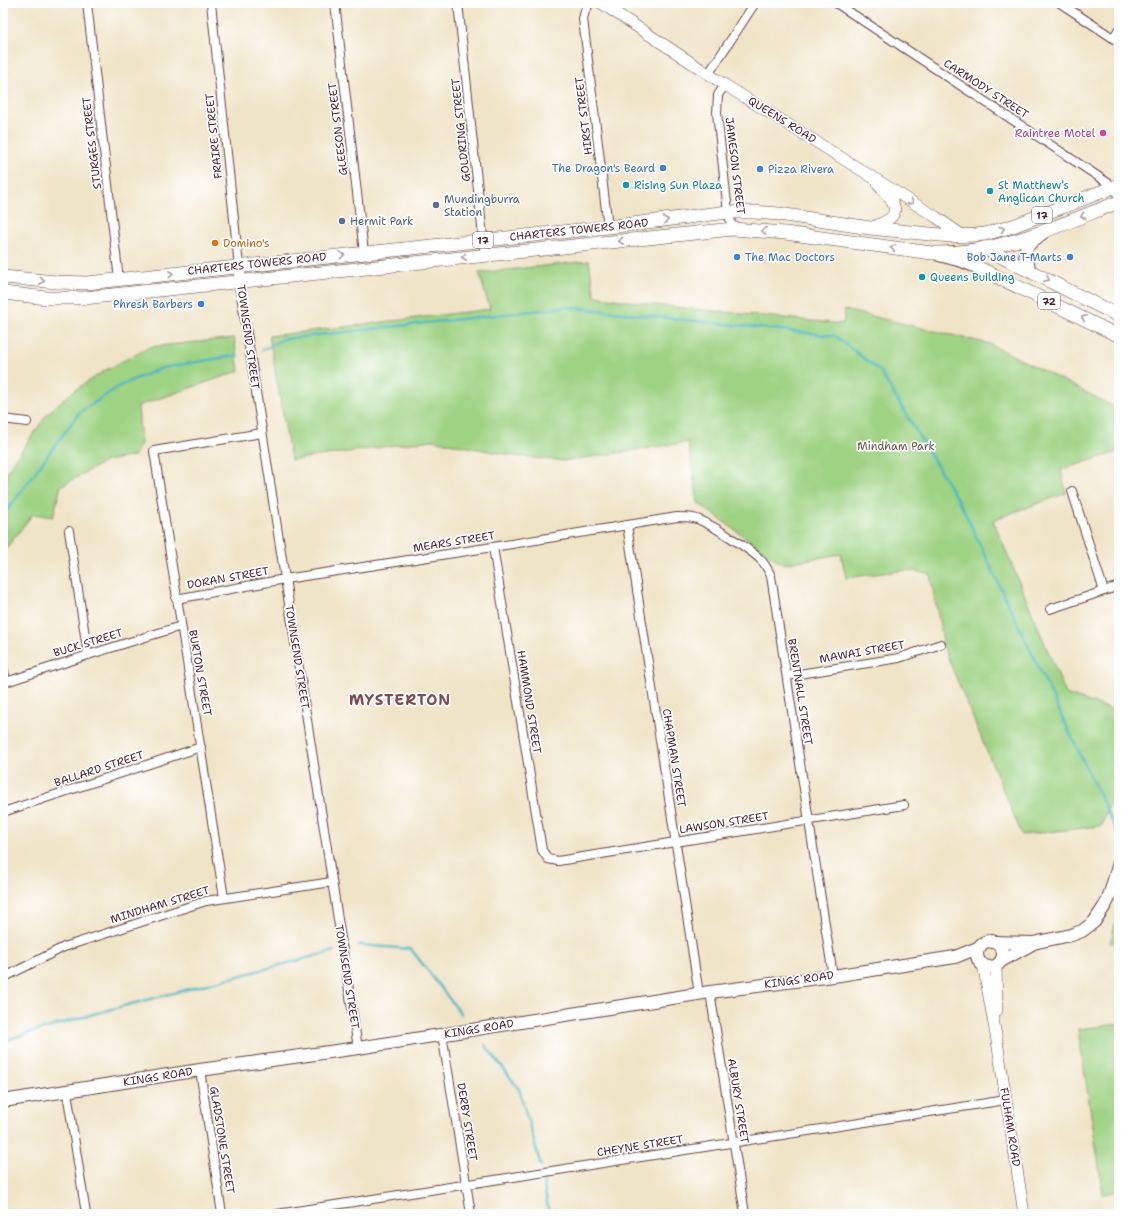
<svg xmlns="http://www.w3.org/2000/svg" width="1122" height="1217" viewBox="0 0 1122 1217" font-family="'Shantell Sans',sans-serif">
<rect width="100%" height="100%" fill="#fff"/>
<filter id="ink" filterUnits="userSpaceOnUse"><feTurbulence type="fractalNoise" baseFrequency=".025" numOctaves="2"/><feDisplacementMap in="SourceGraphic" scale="8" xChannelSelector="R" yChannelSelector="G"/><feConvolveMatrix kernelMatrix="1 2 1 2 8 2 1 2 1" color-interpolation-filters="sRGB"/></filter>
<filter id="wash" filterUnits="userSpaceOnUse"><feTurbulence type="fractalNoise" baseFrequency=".012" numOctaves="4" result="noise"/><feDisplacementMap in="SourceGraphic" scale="16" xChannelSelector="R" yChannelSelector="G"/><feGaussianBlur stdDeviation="0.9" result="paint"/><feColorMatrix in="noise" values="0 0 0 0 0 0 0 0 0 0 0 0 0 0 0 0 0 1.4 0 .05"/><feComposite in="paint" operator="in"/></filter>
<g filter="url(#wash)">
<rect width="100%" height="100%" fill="#f0e4c7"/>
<g fill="#9fd384" stroke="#747958">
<path d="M589,261L595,296L654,305L843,324L845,310L990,344L1119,409V458L1117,452L1061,470L1066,493L993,520L1066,694L1119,712V782L1101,826L1022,835L945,651L930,574L906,570L846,578L841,554L782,564L698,503L688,442L564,461L515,456L432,440L291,460L269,336L490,309L479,273Z"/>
<path d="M234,338L239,371L138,406L141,443L135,456L106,461L61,486L53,517L33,514L3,552V477L48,413L71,393L104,371L150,347Z"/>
<path d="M1119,909V942L1110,943Z"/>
<path d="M1119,1024V1191L1103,1194L1078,1029Z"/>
</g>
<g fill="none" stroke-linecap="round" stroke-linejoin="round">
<g stroke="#4ab7c3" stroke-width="2.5">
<path d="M262,350L283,339L568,307L835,336L880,371L963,509L1117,832"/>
<path d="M3,516L79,413L121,385L162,368L238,355"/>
<path d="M359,945L411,949L461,1014"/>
<path d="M3,1041L97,1013L334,951"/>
<path d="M485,1045L519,1089L541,1166"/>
<path d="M543,1180L549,1214"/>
</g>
</g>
</g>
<g filter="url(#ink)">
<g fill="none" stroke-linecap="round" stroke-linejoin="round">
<g stroke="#633d42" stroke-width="10">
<g id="minor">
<path d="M87,3L119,280"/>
<path d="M211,3L239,266"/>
<path d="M335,3L364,253"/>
<path d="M458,3L485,255"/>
<path d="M590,3L585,11L583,19L608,227"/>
<path d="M836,3L1114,187L1119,198"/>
<path d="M1060,3L1119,42"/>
<path d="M1113,38L1119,29"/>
<path d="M709,73L755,3"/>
<path d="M725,85L718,95L717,113L728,212L733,229"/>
<path d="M241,295L358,1048"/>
<path d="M3,419L27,422"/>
<path d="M1072,491L1104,591"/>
<path d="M627,525L699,994"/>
<path d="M69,531L88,655"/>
<path d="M493,547L542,850L548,859L558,861L904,805"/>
<path d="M176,599L285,579L493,547L677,517C683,517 688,517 693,518C706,520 751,550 761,560C766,565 768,570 771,576L833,976"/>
<path d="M1050,609L1119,586"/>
<path d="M3,666L6,681"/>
<path d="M787,676L899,658L941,644"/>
<path d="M3,683L88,655L181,626"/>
<path d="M3,812L201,747"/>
<path d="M224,898L154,451L262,433"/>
<path d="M3,978L64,947L206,901L332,882"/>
<path d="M710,992L745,1214"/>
<path d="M442,1034L471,1214"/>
<path d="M200,1070L222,1214"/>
<path d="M67,1092L86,1214"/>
<path d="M277,1214L1006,1100"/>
</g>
</g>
<g stroke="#633d42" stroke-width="12">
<g id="tertiary">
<path d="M601,3L725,85L936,217L963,236"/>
<path d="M870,228C903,216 900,208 878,185"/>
<path d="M239,266L241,295"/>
<path d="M983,964L997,1041L1024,1214"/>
<path d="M996,966L997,1010"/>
</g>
</g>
<g stroke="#633d42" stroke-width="14">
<g id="secondary">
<path d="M939,255L962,261L979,268"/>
<path d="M1031,272C1020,247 1024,248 1044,232"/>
<circle cx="990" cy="954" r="13"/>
<path d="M992,942L1033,943L1071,935L1082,931L1094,922L1104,907L1108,900L1119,863"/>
<path d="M1001,961L1032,944"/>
<path d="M3,1101L200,1070L358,1048L710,992L833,976L955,957L980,947"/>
</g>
</g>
<g stroke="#633d42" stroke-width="14">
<g id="primary">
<path d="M984,248L1119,316"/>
<path d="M979,268L1119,336"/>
<path d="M3,277L57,282L87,283L608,227L728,212H753L779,214L870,228L930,234L951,236L975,235L985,234L1013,226L1119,185"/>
<path d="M3,293L47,298H84L733,229L785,233L932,253C998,255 1059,225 1119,202"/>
</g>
</g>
<use href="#minor" stroke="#fff" stroke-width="8"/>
<use href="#tertiary" stroke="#fff" stroke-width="11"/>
<use href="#secondary" stroke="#fff" stroke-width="12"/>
<use href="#primary" stroke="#fff" stroke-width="13"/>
</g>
<defs><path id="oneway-chevron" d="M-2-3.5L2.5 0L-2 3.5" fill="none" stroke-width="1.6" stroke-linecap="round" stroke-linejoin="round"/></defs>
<g stroke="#ae9aa0">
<use href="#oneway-chevron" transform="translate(911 202) rotate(32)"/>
<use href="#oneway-chevron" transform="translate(1083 216) rotate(159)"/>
<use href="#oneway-chevron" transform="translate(666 220) rotate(-7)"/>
<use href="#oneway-chevron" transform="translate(1002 229) rotate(-17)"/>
<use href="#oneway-chevron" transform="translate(764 231) rotate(-175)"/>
<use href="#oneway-chevron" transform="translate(621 241) rotate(174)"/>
<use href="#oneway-chevron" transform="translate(893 248) rotate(-172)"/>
<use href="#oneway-chevron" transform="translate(342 255) rotate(-6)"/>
<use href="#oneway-chevron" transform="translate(464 257) rotate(174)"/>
<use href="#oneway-chevron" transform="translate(171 274) rotate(-6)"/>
<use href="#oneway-chevron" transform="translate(1047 279) rotate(27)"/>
<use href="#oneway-chevron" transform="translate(42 281) rotate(6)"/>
<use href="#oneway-chevron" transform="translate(1084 318) rotate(-154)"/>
</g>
</g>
<circle fill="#d1479c" stroke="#fff" stroke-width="1.5" cx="1103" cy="133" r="4"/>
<g fill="#3f7fe0" stroke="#fff" stroke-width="1.5">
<circle cx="663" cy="168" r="4"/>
<circle cx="760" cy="169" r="4"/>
<circle cx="737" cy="257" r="4"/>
<circle cx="1070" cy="257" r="4"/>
<circle cx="201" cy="304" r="4"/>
</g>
<g fill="#0f9aa8" stroke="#fff" stroke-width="1.5">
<circle cx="626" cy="185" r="4"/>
<circle cx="990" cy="191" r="4"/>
<circle cx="922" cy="277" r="4"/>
</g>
<g fill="#5c6f8a" stroke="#fff" stroke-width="1.5">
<circle cx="436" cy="205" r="4"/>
<circle cx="342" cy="221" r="4"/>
</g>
<circle fill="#e8710a" stroke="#fff" stroke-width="1.5" cx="215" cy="243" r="4"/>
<g text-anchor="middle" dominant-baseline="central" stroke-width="3.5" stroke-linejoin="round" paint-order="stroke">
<g fill="#fff" stroke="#80626b" stroke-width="1">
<rect x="1032" y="207" width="20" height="16" rx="3"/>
<rect x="473" y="232" width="20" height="16" rx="3"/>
<rect x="1038" y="293" width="22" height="16" rx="3"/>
</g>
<g font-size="10" font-weight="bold" fill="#4a1f2b">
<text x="1042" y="215">17</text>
<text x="483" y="240">17</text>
<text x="1049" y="301">72</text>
</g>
<g font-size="11" fill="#4a1f2b" stroke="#fff">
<text transform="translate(986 89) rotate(33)">CARMODY STREET</text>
<text transform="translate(584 116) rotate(-97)">HIRST STREET</text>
<text transform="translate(782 120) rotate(32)">QUEENS ROAD</text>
<text transform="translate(338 129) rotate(-97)">GLEESON STREET</text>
<text transform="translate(461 130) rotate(-96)">GOLDRING STREET</text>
<text transform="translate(214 136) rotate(-96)">FRAIRE STREET</text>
<text transform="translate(92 143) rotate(-97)">STURGES STREET</text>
<text transform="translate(735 166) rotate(83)">JAMESON STREET</text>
<text transform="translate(579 230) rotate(-6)">CHARTERS TOWERS ROAD</text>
<text transform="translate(257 264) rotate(-6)">CHARTERS TOWERS ROAD</text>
<text transform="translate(248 337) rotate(82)">TOWNSEND STREET</text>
<text transform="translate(454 542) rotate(-9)">MEARS STREET</text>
<text transform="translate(228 578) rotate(-10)">DORAN STREET</text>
<text transform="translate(88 643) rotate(-17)">BUCK STREET</text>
<text transform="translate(862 652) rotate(-10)">MAWAI STREET</text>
<text transform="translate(297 657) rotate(81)">TOWNSEND STREET</text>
<text transform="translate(200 673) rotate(80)">BURTON STREET</text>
<text transform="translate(800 692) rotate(81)">BRENTNALL STREET</text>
<text transform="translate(529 702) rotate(81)">HAMMOND STREET</text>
<text transform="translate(674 758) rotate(81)">CHAPMAN STREET</text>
<text transform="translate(99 769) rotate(-18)">BALLARD STREET</text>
<text transform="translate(724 823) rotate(-9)">LAWSON STREET</text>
<text transform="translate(160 905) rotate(-17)">MINDHAM STREET</text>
<text transform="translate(347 977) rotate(81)">TOWNSEND STREET</text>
<text transform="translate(799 980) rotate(-8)">KINGS ROAD</text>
<text transform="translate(479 1029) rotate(-9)">KINGS ROAD</text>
<text transform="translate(158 1077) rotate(-9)">KINGS ROAD</text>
<text transform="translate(738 1101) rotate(81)">ALBURY STREET</text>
<text transform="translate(467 1122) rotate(81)">DERBY STREET</text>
<text transform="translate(1010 1127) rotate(81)">FULHAM ROAD</text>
<text transform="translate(222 1140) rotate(81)">GLADSTONE STREET</text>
<text transform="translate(640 1146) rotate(-9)">CHEYNE STREET</text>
</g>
<g font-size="11" fill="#b23c85" stroke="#fff" text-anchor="end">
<text x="1095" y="133">Raintree Motel</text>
</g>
<g font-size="11" fill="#366cbe" stroke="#fff" text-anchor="end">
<text x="655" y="168">The Dragon's Beard</text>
<text x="768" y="169" text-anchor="start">Pizza Rivera</text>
<text x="745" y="257" text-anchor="start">The Mac Doctors</text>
<text x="1062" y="257">Bob Jane T-Marts</text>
<text x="193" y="304">Phresh Barbers</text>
</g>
<g font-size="11" fill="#0d838f" stroke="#fff" text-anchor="start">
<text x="634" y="185">Rising Sun Plaza</text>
<text x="998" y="185">St Matthew's<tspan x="998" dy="13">Anglican Church</tspan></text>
<text x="930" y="277">Queens Building</text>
</g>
<g font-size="11" fill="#4e5e75" stroke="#fff" text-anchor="start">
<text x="444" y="199">Mundingburra<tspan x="444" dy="13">Station</tspan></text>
<text x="350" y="221">Hermit Park</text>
</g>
<g font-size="11" fill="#c56008" stroke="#fff" text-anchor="start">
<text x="223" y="243">Domino's</text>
</g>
<g font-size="11" fill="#645546" stroke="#fff">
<text x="896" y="446">Mindham Park</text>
</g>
<g font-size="15" font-weight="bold" letter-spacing="1" fill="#7c4e54" stroke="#fff">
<text x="400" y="700">MYSTERTON</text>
</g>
</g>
<rect width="1122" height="1217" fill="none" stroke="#fff" stroke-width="16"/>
</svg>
